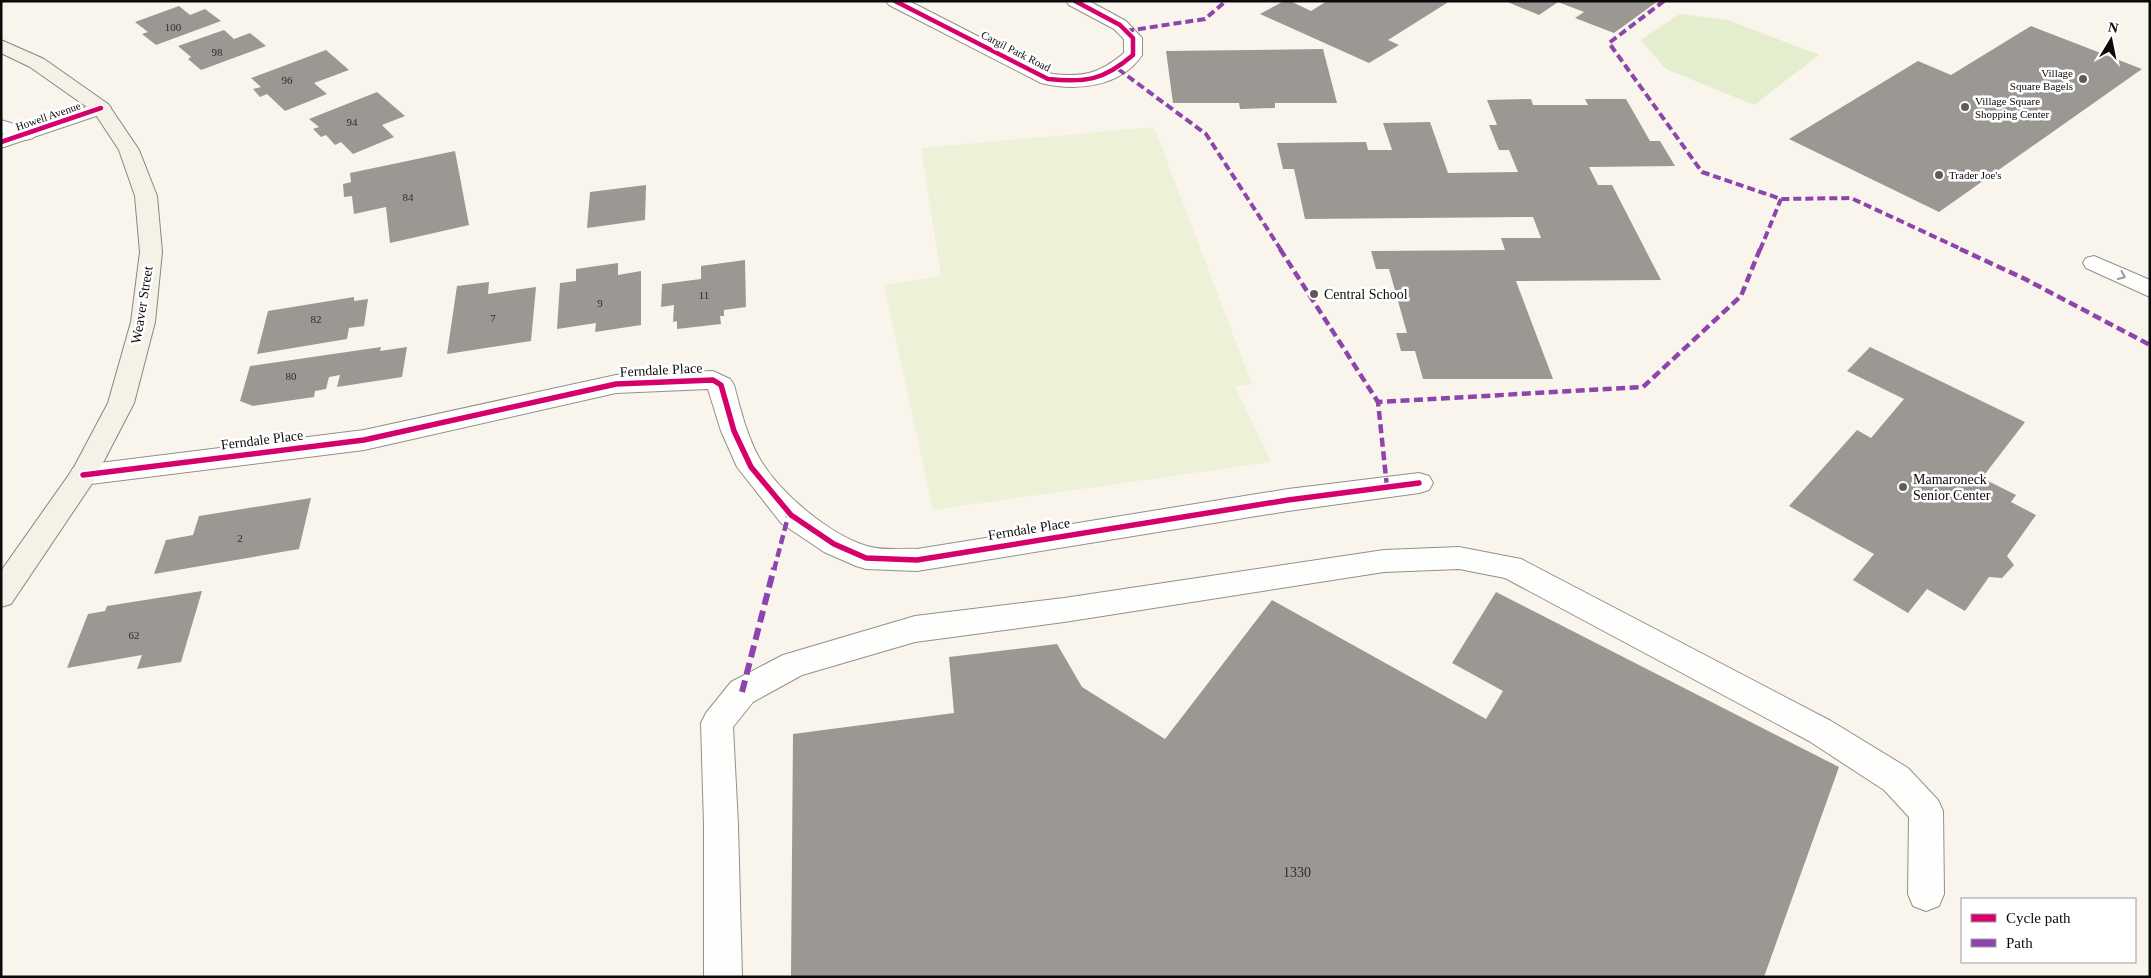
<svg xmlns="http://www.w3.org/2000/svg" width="2151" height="978" viewBox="0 0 2151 978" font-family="Georgia,serif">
<rect width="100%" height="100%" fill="#f9f5ec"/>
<path fill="#e4edcd" d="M1680,14L1728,20L1819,55L1754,105L1666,69L1641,40Z"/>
<path fill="#edf1d7" d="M1154,127L1252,384L1235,386L1271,462L933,510L884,285L941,276L921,148Z"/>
<g fill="#9b9893">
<path d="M1284,1H1290L1311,11L1327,1H1450L1388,40L1399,45L1369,63L1260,14Z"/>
<path d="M1505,1H1658L1614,33L1575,18L1584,12L1558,2L1539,15Z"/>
<path d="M179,6L190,15L205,9L221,21L156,45L142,34L148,32L135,22Z"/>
<path d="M2031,26L2142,69L1939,212L1789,139L1918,61L1951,75Z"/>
<path d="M224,30L234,39L250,33L266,46L201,70L188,59L191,57L178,46Z"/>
<path d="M1323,49L1337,103H1275V108L1240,109L1239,103H1173L1166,51Z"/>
<path d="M326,50L349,70L314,83L327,94L285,111L267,94L260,97L253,89L261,87L251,78Z"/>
<path d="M377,92L405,116L382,125L394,137L353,154L341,142L335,145L326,135L321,137L313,129L319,127L309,119Z"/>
<path d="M1531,99L1533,105H1588L1585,99H1626L1650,141H1660L1675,166L1589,167L1598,185H1612L1661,280L1516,281L1553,379H1423L1415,351H1401L1396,333H1407L1389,269H1376L1371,251L1505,250L1501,238H1541L1533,217L1305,219L1294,169H1283L1277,143L1366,142L1368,150H1392L1383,123L1430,122L1448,173L1518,172L1509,150H1499L1489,125H1497L1487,100Z"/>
<path d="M455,151L469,225L390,243L386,207L354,214L352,196L344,197L343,184L351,182L350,173Z"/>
<path d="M646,185L645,220L587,228L590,192Z"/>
<path d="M745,260L746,307L724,310V316H720L721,324L677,329V321L673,322L674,305L661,307L662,284L701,279V266Z"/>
<path d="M618,263V275L641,271V325L595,332L596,323L557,329L560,283L576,281V269Z"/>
<path d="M489,282L488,294L536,287L531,341L447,354L457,286Z"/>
<path d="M354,297V301L368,299L364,326L349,328L347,339L257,354L268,311Z"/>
<path d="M381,347L380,351L407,347L402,377L337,387L340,375L329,377L326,389L315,391L314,397L253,406L240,401L250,366Z"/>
<path d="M1870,347L2025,422L1982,478L2016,495L2011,502L2036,515L2007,556L2014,565L2002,578L1989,577L1965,611L1927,589L1908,613L1853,580L1874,554L1789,506L1857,430L1871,438L1904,399L1847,371Z"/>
<path d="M311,498L299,549L154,574L166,540L193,535L199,516Z"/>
<path d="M202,591L181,662L137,669L142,655L67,668L88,614L105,611L107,606Z"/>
<path d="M1496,592L1839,767L1764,977H791L793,734L954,713L949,657L1057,644L1082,687L1165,739L1272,600L1486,719L1503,691L1452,663Z"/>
</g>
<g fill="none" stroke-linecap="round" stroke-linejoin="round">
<g stroke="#92908c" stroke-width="2">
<g id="lane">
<path d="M1,120L33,130L36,134L33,138L26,140L1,133Z"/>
<path d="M2094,256L2150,280V297L2086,268L2083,263L2086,258Z"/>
<path d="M1459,547L1521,559L1831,721L1908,768L1938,800L1943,811L1944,894L1939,906L1926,911L1913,906L1908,894L1909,817L1884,790L1809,741L1505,578L1459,569L1384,572L1064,622L915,642L802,675L753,702L733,727L738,825L742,977H704V825L701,723L706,713L731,682L783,655L915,616L1064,598L1384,550Z"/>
</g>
</g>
<g stroke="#92908c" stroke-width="2">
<g id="street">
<path d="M886,1H909L1052,74C1084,77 1099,74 1124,53V39L1114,29L1069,5L1066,1H1089L1126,21L1142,38V55C1121,87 1076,92 1041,83L889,5Z"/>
<path d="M101,102L108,104L111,108L108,112L1,148V135Z"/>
<path d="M713,371L730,379L734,385C741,411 747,437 761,461C781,494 830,535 867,546C882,551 902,548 917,549L1288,489L1419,473L1429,476L1433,483L1429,490L1419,493L1288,511L917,571L866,569L856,566L824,552L781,523L737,467L721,431L708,389L616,393L364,450L83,485L73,482L69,475L73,468L83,465L364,430L616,375Z"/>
</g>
</g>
<g stroke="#888682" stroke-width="2">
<path id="secondary" d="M1,40L44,59L108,104L139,150L157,196L162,252L155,322L134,403L93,482L11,604L1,607V571L73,469L108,403L131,322L140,252L135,196L119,150L94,112L30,67L1,53Z"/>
</g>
<use href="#lane" fill="#fefefc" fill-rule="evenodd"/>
<use href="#street" fill="#fefefc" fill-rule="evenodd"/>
<use href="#secondary" fill="#f4f1e7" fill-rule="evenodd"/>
<g stroke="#8e44ad" stroke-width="4" stroke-dasharray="8 4" stroke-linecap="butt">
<path d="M1664,1L1609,43L1702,172L1781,199L1851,198L1963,250"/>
<path d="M1126,31L1205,19L1226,1"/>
<path d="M1118,69L1206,134L1281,250"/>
<path d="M1760,250L1781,199"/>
</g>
<g stroke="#8e44ad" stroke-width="4.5" stroke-dasharray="9 4.5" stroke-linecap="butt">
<path d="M1280,249L1378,402"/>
<path d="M1960,249L2025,279L2150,345"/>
<path d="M1387,487L1378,402L1643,387L1741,296L1760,249"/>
<path d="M774,570L789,513"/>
</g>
<path stroke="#8e44ad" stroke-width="6" stroke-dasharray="12 6" stroke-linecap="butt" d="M742,692L774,568"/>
<g stroke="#fff" stroke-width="7">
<g id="cycleway-far1">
<path d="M895,1L1048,79C1086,83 1104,80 1133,55V38L1120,25L1075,1"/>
<path d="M1,142L101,108"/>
</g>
</g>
<g stroke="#fff" stroke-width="9">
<path id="cycleway" d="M83,475L364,440L616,384L713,380L721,385L734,431L751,467L791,515L834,544L866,558L917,560L1288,500L1419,483"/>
</g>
<use href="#cycleway-far1" stroke="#d6006c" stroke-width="4.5"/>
<use href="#cycleway" stroke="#d6006c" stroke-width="5.5"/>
</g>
<defs><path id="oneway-chevron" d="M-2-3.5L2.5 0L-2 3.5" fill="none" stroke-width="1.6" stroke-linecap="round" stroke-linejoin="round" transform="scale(1.25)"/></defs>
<use stroke="#9c9c9b" href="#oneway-chevron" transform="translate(2122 276) rotate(25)"/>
<g fill="#5e5c59" stroke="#fff" stroke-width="2">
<circle cx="2083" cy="79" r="5"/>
<circle cx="1965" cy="107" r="5"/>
<circle cx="1939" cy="175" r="5"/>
<circle cx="1314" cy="294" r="5"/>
<circle cx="1903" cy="487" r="5"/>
</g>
<g text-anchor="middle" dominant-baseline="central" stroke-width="5" stroke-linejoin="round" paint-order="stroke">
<g font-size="11" fill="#2e2e2c">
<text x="173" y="27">100</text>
<text x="217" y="52">98</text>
<text x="287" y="80">96</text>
<text x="352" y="122">94</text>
<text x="408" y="197">84</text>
<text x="704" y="295">11</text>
<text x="600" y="303">9</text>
<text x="493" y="318">7</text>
<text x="316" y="319">82</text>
<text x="291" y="376">80</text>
<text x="240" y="538">2</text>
<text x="134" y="635">62</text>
</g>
<g font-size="11" fill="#0a0a0a" stroke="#fff">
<text transform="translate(1016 51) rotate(27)">Cargil Park Road</text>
<text transform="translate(48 116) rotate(-19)">Howell Avenue</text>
</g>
<g font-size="11" fill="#0a0a0a" stroke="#fff" text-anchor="start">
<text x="2073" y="73" text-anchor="end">Village<tspan x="2073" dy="13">Square Bagels</tspan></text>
<text x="1975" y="101">Village Square<tspan x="1975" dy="13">Shopping Center</tspan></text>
<text x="1949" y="175">Trader Joe's</text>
</g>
<g font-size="14" fill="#0a0a0a" stroke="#fff" text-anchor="start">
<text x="1324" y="294">Central School</text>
<text x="1913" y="479">Mamaroneck<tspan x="1913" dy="16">Senior Center</tspan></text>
</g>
<g font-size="14" fill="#0a0a0a" stroke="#fff">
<text transform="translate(142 305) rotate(-81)">Weaver Street</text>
<text transform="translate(661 370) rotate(-3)">Ferndale Place</text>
<text transform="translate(262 440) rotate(-7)">Ferndale Place</text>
<text transform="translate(1029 529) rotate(-9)">Ferndale Place</text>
</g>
<g font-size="14" fill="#2e2e2c">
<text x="1297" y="872">1330</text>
</g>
</g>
<rect width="2151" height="978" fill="none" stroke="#0a0a0a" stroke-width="5"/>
<rect x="1961" y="898" width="175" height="65" fill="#ffffff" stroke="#9d9d9d"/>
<rect x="1971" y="914" width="25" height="8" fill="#d6006c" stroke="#9d9d9d"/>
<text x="2006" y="923" font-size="15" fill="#0a0a0a">Cycle path</text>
<rect x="1971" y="939" width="25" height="8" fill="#8e44ad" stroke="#9d9d9d"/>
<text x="2006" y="948" font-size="15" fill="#0a0a0a">Path</text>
<g transform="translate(2111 40) rotate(10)" stroke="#ffffff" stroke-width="4" paint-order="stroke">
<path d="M0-4L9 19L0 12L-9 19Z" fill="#0a0a0a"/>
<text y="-8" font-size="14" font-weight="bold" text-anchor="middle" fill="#0a0a0a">N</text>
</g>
</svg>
